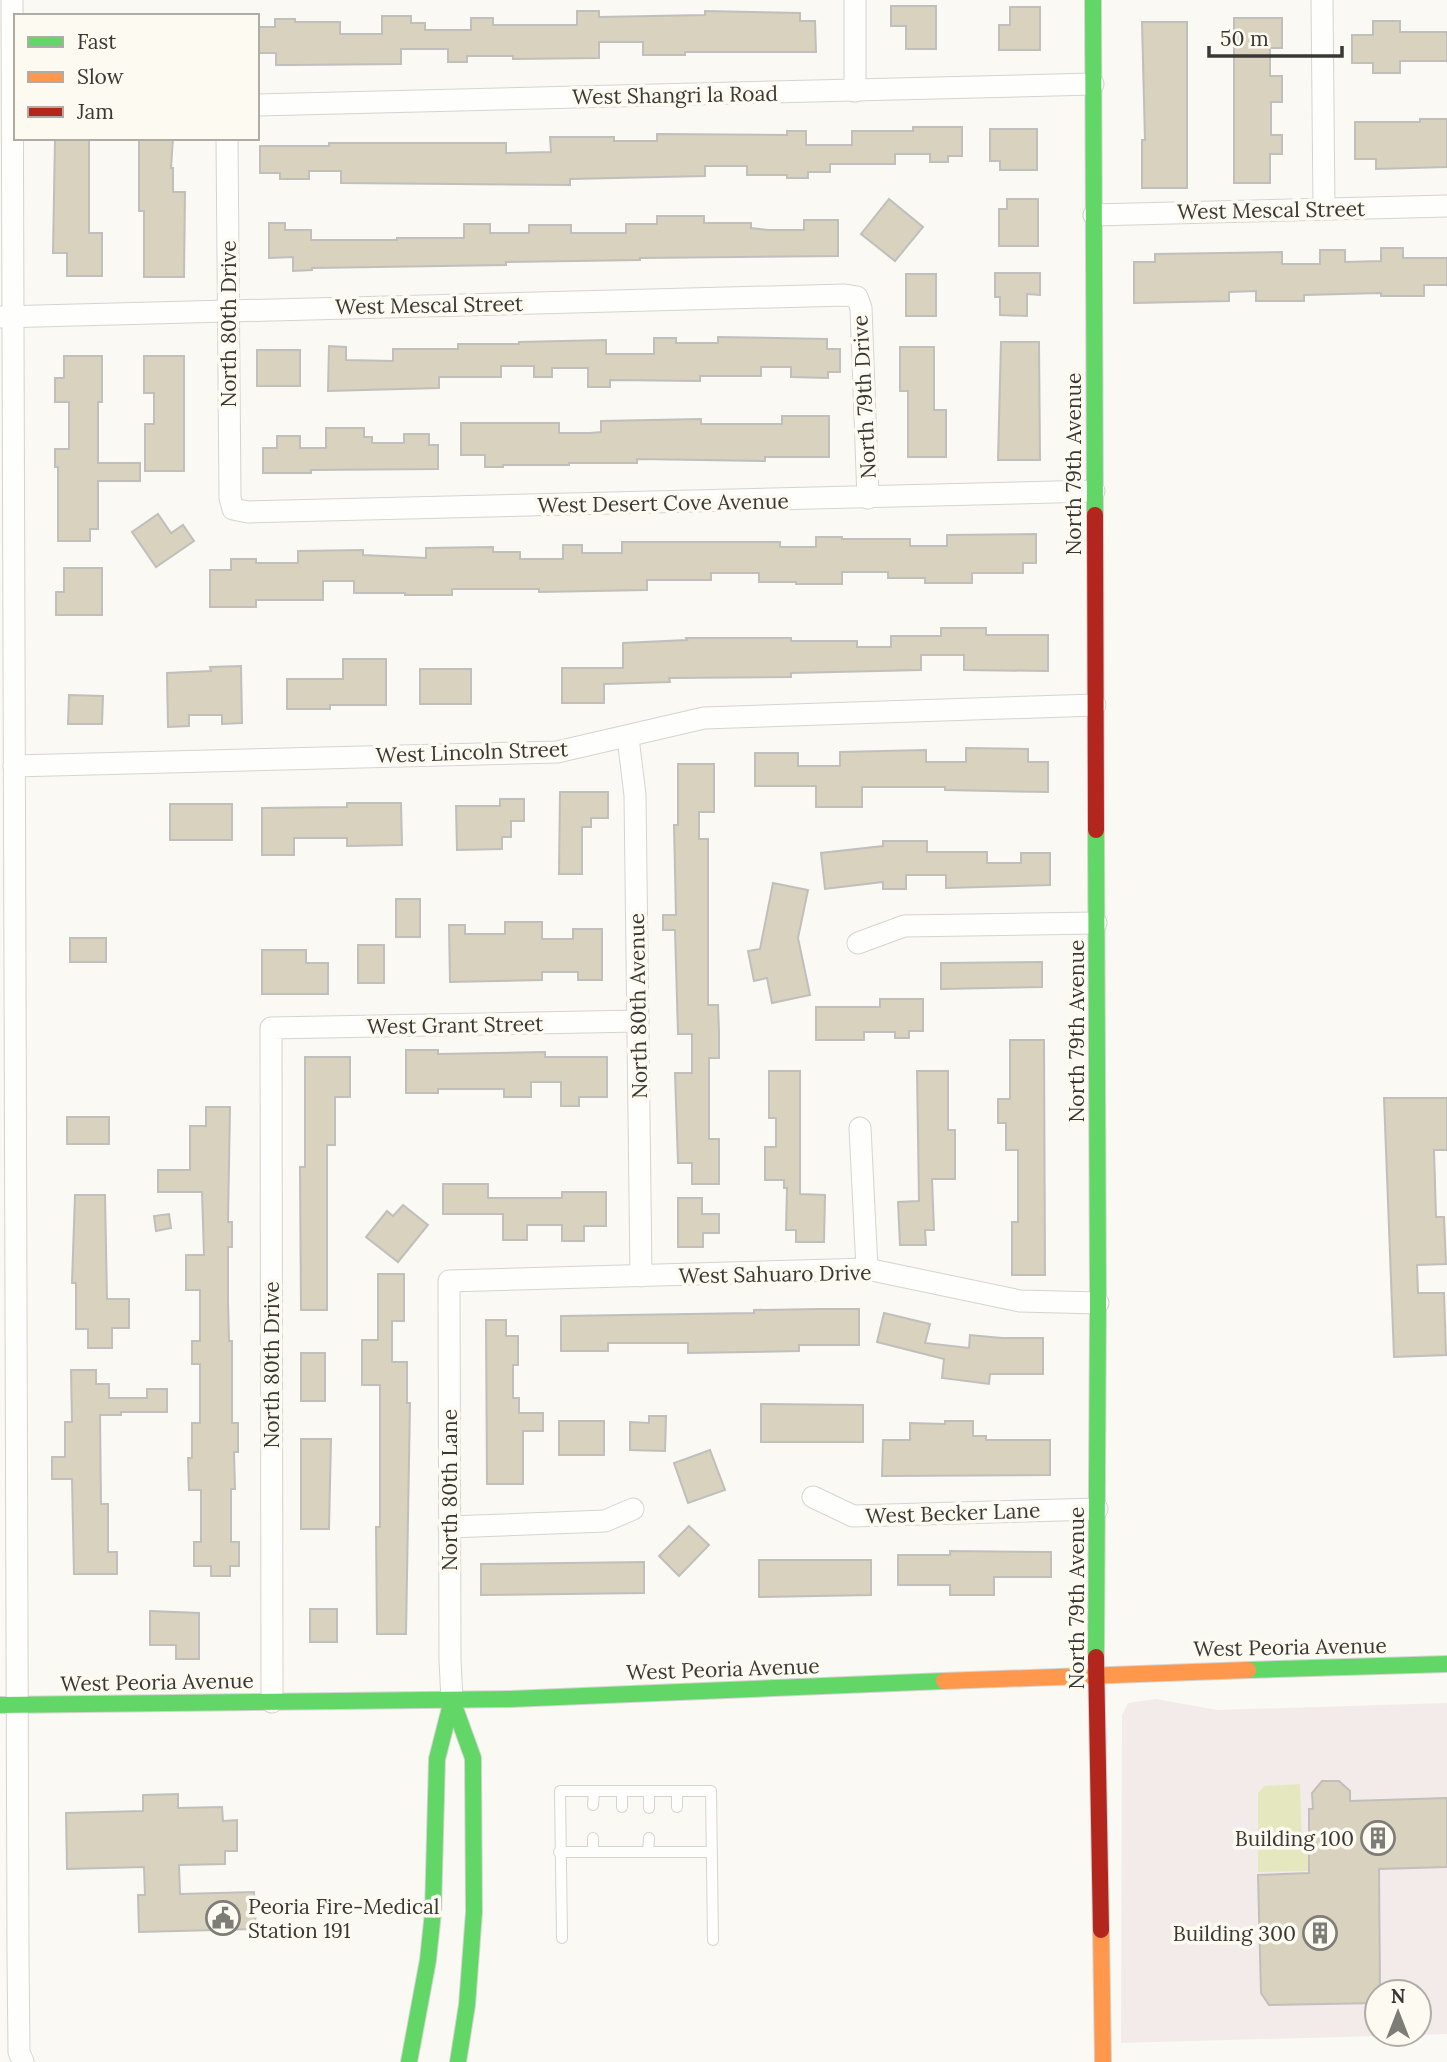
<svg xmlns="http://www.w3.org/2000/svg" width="1447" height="2062" viewBox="0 0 1447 2062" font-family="Lora,serif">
<rect width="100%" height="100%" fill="#faf9f4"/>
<path fill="#f3ebe9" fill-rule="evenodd" d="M1156,1699L1217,1710L1447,1703V2034L1121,2043L1122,1715L1128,1703ZM1377,1992H1419V2034H1377Z"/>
<path fill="#e5e8bf" d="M1300,1784L1302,1849H1308V1871L1258,1872V1793L1264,1786Z"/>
<g fill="#d8d2be" stroke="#c0bfbb" stroke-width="2">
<path d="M891,6H936V49H906V26H891Z"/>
<path d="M1010,7H1040V50H999V25H1010Z"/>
<path d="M577,11H599V17L705,15V11L800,13V21H815L816,52H685V55H643V42H599V58L513,59V56H467V62H448V49H401V64L295,65H276V53H257V27H275V19H295V22H340V34H382V16H411V23H425V30H471V18H493V25H577Z"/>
<path d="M1234,18H1282V48H1270V76H1282V102H1271V135H1282V154H1270V183H1234Z"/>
<path d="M1373,21H1400V32H1447V61H1400V73H1373V63H1352V35H1373Z"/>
<path d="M1142,22H1187V188H1142V140H1145Z"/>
<path d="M1420,119H1447V167L1376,169V159H1355V122H1420Z"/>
<path d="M913,127H962V156H948V162H930V154H895V164H830V172H808V178H787V175H747V166H705V176L570,179V185L341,183V171H309V179H280V173H260V146H329V143H506V153L551,152L550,137H614V141H657V134L787,135V131H806V145H852V131H913Z"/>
<path d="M990,129H1037V170H1000V161H990Z"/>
<path d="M55,138H89V233H102V276H67V253H53Z"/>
<path d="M139,138H173L171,168H173V192H185L184,277H144V211H139Z"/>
<path d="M889,199L923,227L895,261L861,234Z"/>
<path d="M1007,199H1038V246H999V209H1007Z"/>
<path d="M657,216H704V223H751V228L768,230H804V220H838V256L640,258V260L506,262V265L312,268V270L293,271V257L269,258V223H285V230H311V240H397V238H464V224H490V233H529V225H571V233H626V224H657Z"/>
<path d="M1381,248H1403V258H1447V285H1424V296H1381V293L1304,295V301H1256V291L1229,292V301L1134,303V262H1155V254L1282,252V264H1320V250H1345V262L1381,261Z"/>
<path d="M995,273H1040V295L1027,294V316L1000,315V297H995Z"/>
<rect x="906" y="274" width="30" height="42"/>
<path d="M718,337L827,339V349H840V372H828V378L791,377V367H761V376H700V381L610,380V387H588V368H552V377H534V366H501V377H439V388L328,391L329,346L346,347V360L393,361V349H458V344H519V342L606,340V354H654V338H676V343H718Z"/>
<path d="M1001,342H1039L1040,460H998Z"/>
<path d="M900,347H934V410H946V457H908V391H900Z"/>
<rect x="257" y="350" width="43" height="36"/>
<path d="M64,356H102V402H98V463H140V481H98V529H90V541H58V467H55V449H69V402H55V378H64Z"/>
<path d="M144,356H184V471H145V424H154V393H144Z"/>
<path d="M782,416H829V457H765V461L637,459V463H569V465H503V467H485V455H461V423H559V433H590L601,432V421L701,419V424H782Z"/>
<path d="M326,428H364V437H372V443H404V434H429V445H438V469L311,470V473H263V448H277V436H300V448H326Z"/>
<path d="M158,514L171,533L183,525L194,541L156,567L132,532Z"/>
<path d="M1036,534V563H1023V573H972V583H925V578H888V572H842V584H796V582H759V573H711V580H647V590L539,592V589H452V595H405V593H354V581H323V600H256V607H210V570H231V559H256V563H298V551L363,550V555L426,558V548L493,547V552H520V559H563V545H582V553H622V542H780V547H816V537H842V539H910V546H947V535Z"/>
<path d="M64,568H102V615H56V592H64Z"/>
<path d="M941,628H986V635H1048V671L964,670V655H921V670L791,673V677L669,678L670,682L604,684V703H562V668H623V643L687,640L686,638H791V641H857V647H891V636H941Z"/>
<path d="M343,659H386V705H330V709H287V679H343Z"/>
<path d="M241,666L242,723L222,724V715H189V726L168,727L167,673L211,671L210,667Z"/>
<rect x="420" y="669" width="51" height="35"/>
<path d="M69,695L103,696L102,724H68Z"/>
<path d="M966,748L1028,749V762H1048V792L945,790V787H862V807H816V786H755V753H798V766H840V752L926,750V762H966Z"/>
<path d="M678,764H714V812H699V839H708V1005H718L719,1031V1058H709V1139H719V1184H692V1163H678L675,1073H692V1034H678L675,930H663V915H676L674,825H678Z"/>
<path d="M560,792H608V818H591V827H582V874H559Z"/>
<path d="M500,799H524V821H511V837H502V849L457,850L456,806H500Z"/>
<path d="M347,803H401L402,845L347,846V838H294V855H262V808L347,807Z"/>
<rect x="170" y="804" width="62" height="36"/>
<path d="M883,841H927V852H987V863H1021V853H1050V885L946,888V875H906V889H883V882L825,889L821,853L883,846Z"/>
<path d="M773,883L808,890L798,938L810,995L772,1003L767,978L754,981L748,951L760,949Z"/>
<rect x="396" y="899" width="24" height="38"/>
<path d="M505,922H542V939H573V929H602V980H578V972H542V980L450,982L449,925H465V934H505Z"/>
<rect x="70" y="938" width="36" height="24"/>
<rect x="358" y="945" width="26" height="38"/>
<path d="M262,950H306V963H328V994H262Z"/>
<path d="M1042,962V987L941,989V963Z"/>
<path d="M880,999H923V1031H909V1038H895V1032H864V1040H816V1007H880Z"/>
<path d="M1010,1040H1044L1045,1275H1012V1222H1018V1150H1006V1123H998V1099H1010Z"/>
<path d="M406,1050H438V1054L545,1052V1057H607V1097H579V1106H561V1082H531V1097H504V1089H438V1093H406Z"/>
<path d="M305,1057H350V1097H335V1145H327V1310H301L300,1167H305Z"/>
<path d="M769,1071H800V1194L825,1195L824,1242H796V1230H786L787,1188H784V1180H765V1147H776V1118H769Z"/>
<path d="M917,1071H948V1130H955V1179H932L934,1230H925L926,1245H900L898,1202L919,1201Z"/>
<path d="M1384,1098H1447V1150H1434L1436,1217H1444L1446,1264L1417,1265L1418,1293H1444L1446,1355L1394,1357Z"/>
<path d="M206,1107H230L228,1222H232V1247H228V1302L229,1341H232V1423H238V1452H234L235,1489H231V1542H239V1566H230V1576H211V1566H194V1542H201V1490H189L188,1458H192V1423H200V1364H192V1341H200V1290H186V1255H204L202,1192H158V1170H190V1126H206Z"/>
<rect x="67" y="1117" width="42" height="27"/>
<path d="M443,1184H488V1198H562V1192H606V1226H584V1241H562V1225H527V1240H503V1214H443Z"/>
<path d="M75,1195H105L107,1299H129V1328H112V1348H88V1329H76V1283H72Z"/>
<path d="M678,1198H702V1214H719V1233H703V1247H678Z"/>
<path d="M403,1205L428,1225L398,1262L366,1237L387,1211L393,1216Z"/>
<path d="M169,1214L171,1228L156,1231L154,1216Z"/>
<path d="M378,1274H404V1321H392V1362H407V1403H410L406,1634H377L376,1527H380V1385H362V1340H378Z"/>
<path d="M819,1309H859V1345H799V1351L688,1353V1343H608V1351H561V1316L754,1313V1310Z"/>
<path d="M884,1313L930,1324L925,1343L969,1348L970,1335L1002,1338H1043V1374H990L989,1384L942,1378L944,1359L877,1342Z"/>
<path d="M486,1320H506V1336H518V1365H513V1398H519V1413H543V1431H523V1484H487Z"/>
<rect x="301" y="1353" width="24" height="48"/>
<path d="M71,1370H96V1384H109V1398H147V1389H167V1412H121V1415H100L101,1504H108V1552H117V1574H74L72,1479H52V1457H65V1422H72Z"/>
<path d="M761,1404L863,1405V1442H761Z"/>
<path d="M649,1416H666L665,1451L630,1450V1422L649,1423Z"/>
<rect x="559" y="1421" width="45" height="34"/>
<path d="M945,1421H973V1436H986V1440H1050V1475L882,1476L883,1440H910V1423L945,1424Z"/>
<path d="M301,1439H331L329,1529H301Z"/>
<path d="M710,1450L725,1490L688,1503L674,1463Z"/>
<path d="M689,1526L709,1545L679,1576L659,1556Z"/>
<path d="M950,1551L1051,1552V1577H994V1595H950V1585H898V1555H950Z"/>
<path d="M759,1560H871V1595L759,1597Z"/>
<path d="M644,1562V1593L481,1595V1564Z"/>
<rect x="310" y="1609" width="27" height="33"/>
<path d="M150,1611L199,1613V1659H176V1645H150Z"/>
<path d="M1322,1781H1339L1350,1791V1801L1447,1798V1867L1379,1869L1380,1992H1377V2003L1269,2005L1261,1993L1258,1875L1309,1873V1809H1313L1312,1793Z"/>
<path d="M178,1794V1808L222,1807L223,1821L237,1820V1851H225V1864L179,1865L180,1894L254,1892L256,1929L139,1932L138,1895H145L144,1867L67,1869L66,1813L143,1811V1795Z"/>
</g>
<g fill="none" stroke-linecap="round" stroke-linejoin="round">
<g stroke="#d5d4d1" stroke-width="12">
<g id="lane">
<path d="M622,1791V1807"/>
<path d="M593,1805L594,1791"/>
<path d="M677,1807V1791"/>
<path d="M649,1808V1791"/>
<path d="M559,1852H711"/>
<path d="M593,1852V1838"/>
<path d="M648,1852L649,1838"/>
<path d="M562,1938L560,1791H711L713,1940"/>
</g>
</g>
<g stroke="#d5d4d1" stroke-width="23">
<g id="street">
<path d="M12,0L18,1955L19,2052L23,2062"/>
<path d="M855,0V91"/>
<path d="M1322,0L1324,209"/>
<path d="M257,105L1093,84"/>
<path d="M227,138L230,498L233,509L248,512L1094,491"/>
<path d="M1094,215L1447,206"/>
<path d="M0,317L845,295L857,297L861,308L868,498"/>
<path d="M628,738L635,795L641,1276"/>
<path d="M14,766L557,752L704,718L1095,705"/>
<path d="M858,943L904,926L1096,923"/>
<path d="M860,1128L867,1269"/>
<path d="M813,1497L853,1516L1097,1509"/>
<path d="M449,1527L605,1521L633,1509"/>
<path d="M452,1700L450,1660L449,1281L867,1269L1020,1301L1098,1303"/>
<path d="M272,1702L271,1028L638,1021"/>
</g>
</g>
<g stroke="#d5d4d1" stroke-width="18">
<g id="fast">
<path d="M1093,0L1095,515"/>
<path d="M1096,1657L1098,1303L1096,830"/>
<path d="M1248,1670L1447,1664"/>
<path d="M452,1700L473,1758L474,1912L467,2005L458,2062"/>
<path d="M0,1705L511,1699L944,1681"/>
<path d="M409,2062L428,1960L433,1912L437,1759L452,1700"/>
</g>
</g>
<g stroke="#d5d4d1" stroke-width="18">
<g id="slow">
<path d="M944,1681L1248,1670"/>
<path d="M1101,1930L1103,2062"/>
</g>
</g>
<g stroke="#d5d4d1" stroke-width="18">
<g id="jam">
<path d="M1095,515L1096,830"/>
<path d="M1096,1657L1101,1930"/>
</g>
</g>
<use href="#lane" stroke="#fefefd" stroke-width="10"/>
<use href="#street" stroke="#fefefd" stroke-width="21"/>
<use href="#fast" stroke="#63d668" stroke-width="16"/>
<use href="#slow" stroke="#ff974d" stroke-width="16"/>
<use href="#jam" stroke="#b3261e" stroke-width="16"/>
</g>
<defs>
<g id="building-ring" transform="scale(1.75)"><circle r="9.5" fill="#fdfaf1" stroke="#7d7c77" stroke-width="1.5"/><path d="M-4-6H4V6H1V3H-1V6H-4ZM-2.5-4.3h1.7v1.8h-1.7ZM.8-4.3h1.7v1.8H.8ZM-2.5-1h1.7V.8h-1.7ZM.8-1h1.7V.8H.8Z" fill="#7d7c77"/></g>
<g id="civic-ring" transform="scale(1.75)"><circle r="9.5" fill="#fdfaf1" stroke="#7d7c77" stroke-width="1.5"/><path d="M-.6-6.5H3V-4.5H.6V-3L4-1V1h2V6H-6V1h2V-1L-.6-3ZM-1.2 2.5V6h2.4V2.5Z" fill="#7d7c77"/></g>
</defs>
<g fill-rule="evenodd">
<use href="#building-ring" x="1378" y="1838"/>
<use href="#civic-ring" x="223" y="1918"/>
<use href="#building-ring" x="1320" y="1933"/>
</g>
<g text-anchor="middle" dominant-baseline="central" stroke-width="7" stroke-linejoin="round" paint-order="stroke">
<g font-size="21" fill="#393834" stroke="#fdfaf1">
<text transform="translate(675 95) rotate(-1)">West Shangri la Road</text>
<text transform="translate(1271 210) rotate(-1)">West Mescal Street</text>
<text transform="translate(429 305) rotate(-1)">West Mescal Street</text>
<text transform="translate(228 324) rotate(-90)">North 80th Drive</text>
<text transform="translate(864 397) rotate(-93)">North 79th Drive</text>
<text transform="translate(1073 464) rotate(-90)">North 79th Avenue</text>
<text transform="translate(663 503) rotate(-1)">West Desert Cove Avenue</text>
<text transform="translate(472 752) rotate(-2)">West Lincoln Street</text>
<text transform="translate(638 1006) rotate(-91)">North 80th Avenue</text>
<text transform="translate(455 1025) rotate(-1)">West Grant Street</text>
<text transform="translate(1076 1031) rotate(-90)">North 79th Avenue</text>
<text transform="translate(775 1274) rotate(-1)">West Sahuaro Drive</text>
<text transform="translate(271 1365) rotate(-90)">North 80th Drive</text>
<text transform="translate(449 1490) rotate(-90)">North 80th Lane</text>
<text transform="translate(953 1513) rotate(-2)">West Becker Lane</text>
<text transform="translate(1076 1598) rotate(-90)">North 79th Avenue</text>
<text transform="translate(1290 1647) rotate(-1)">West Peoria Avenue</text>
<text transform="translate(723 1669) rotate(-2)">West Peoria Avenue</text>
<text transform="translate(157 1682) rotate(-1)">West Peoria Avenue</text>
</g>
<g font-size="21" fill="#393834" stroke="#fdfaf1" text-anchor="end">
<text x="1354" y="1838">Building 100</text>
<text x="248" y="1906" text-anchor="start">Peoria Fire-Medical<tspan x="248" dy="24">Station 191</tspan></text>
<text x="1296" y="1933">Building 300</text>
</g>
</g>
<rect x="14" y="14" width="245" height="126" fill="#fdfaf1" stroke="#afaca5" stroke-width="2"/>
<rect x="28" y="37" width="35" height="10" fill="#63d668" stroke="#afaca5" stroke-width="2"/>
<text x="77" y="49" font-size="21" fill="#393834">Fast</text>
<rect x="28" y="72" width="35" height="10" fill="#ff974d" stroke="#afaca5" stroke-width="2"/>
<text x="77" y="84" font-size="21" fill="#393834">Slow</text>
<rect x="28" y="107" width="35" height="10" fill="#b3261e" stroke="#afaca5" stroke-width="2"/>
<text x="77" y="119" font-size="21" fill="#393834">Jam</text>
<g transform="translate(1398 2013)"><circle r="33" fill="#fdfaf1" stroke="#afaca5" stroke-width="2"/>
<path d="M0-5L12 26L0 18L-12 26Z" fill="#7d7c77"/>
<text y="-10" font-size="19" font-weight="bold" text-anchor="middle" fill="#393834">N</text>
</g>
<path d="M1209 46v10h133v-10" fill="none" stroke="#393834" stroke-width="3.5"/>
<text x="1220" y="46" font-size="21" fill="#393834" stroke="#fdfaf1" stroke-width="5" paint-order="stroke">50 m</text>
</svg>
